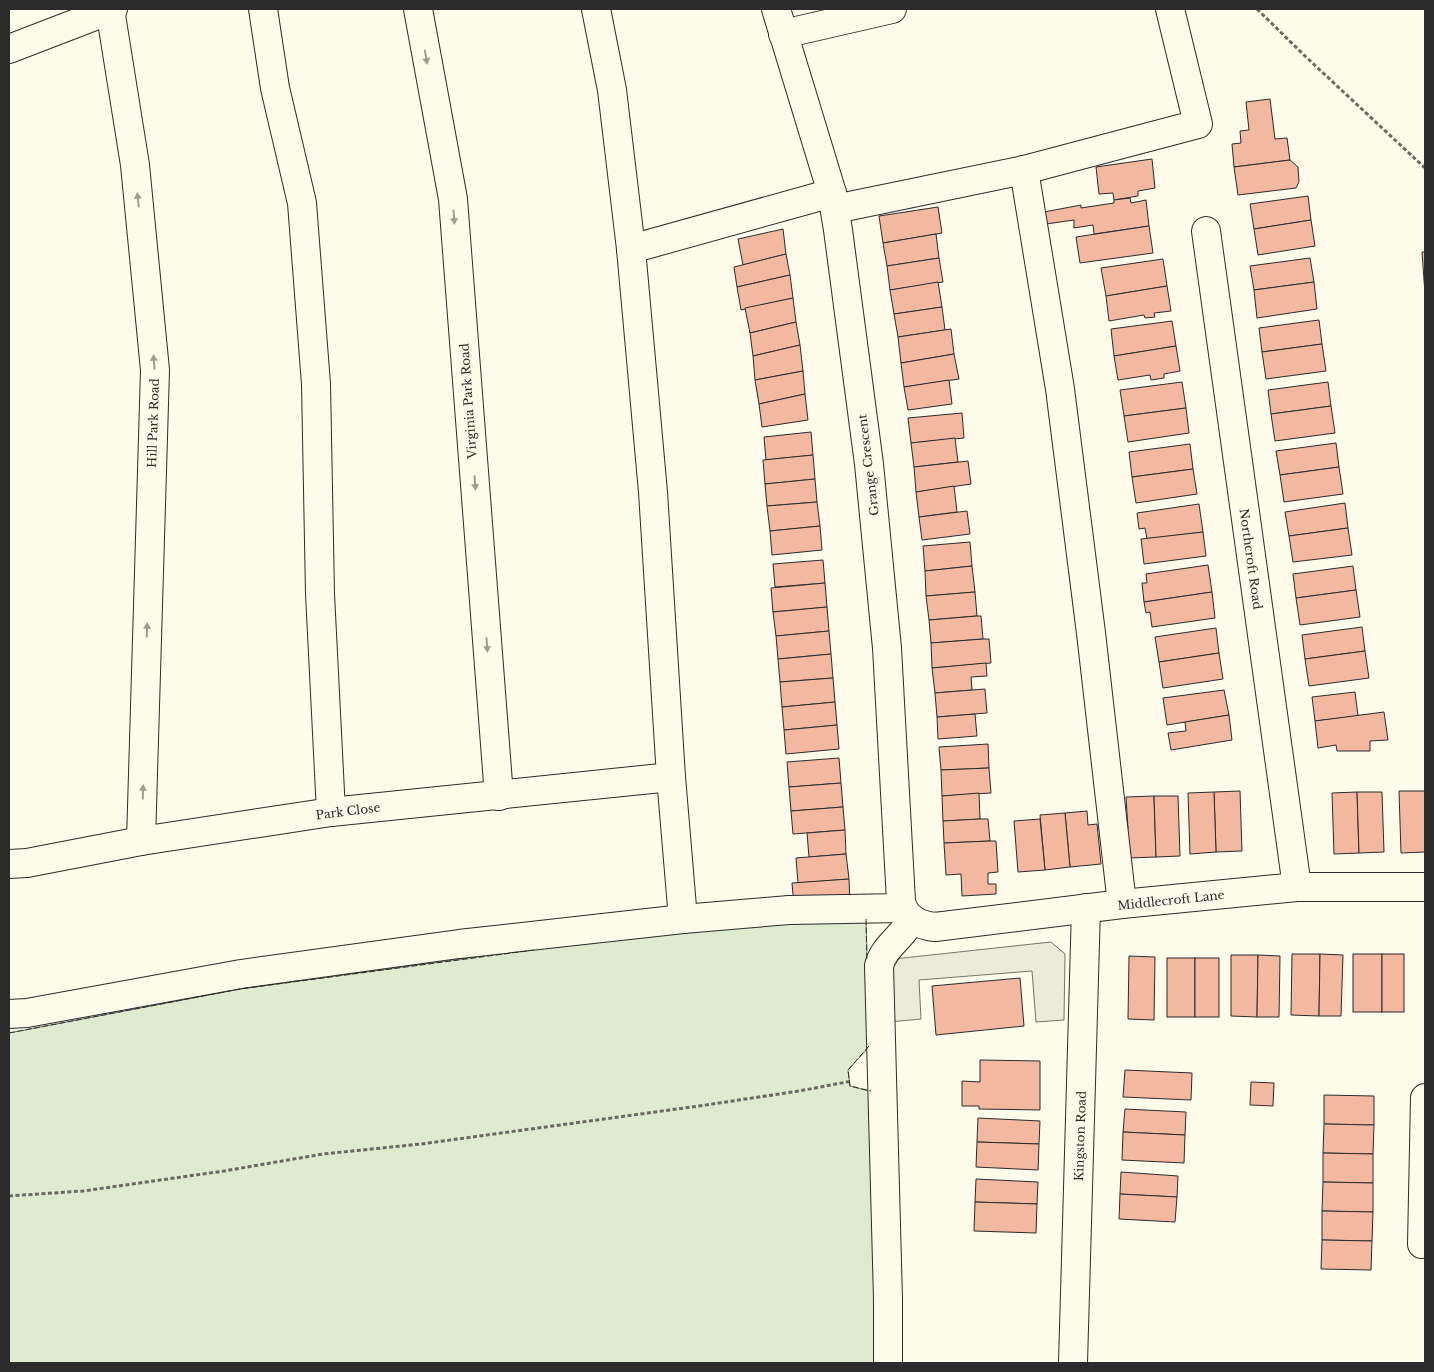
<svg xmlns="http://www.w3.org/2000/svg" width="1434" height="1372" viewBox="0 0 1434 1372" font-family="'Libre Baskerville',serif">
<rect width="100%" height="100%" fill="#fdfbea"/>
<path fill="#deebd1" stroke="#74746e" d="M866,917L869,1047L848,1070L850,1086L872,1092L879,1363H9V1033L240,989L674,930Z"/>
<path fill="#eceadb" stroke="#74746e" d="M1051,942L1065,954L1064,1020L1036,1022L1032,971L919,980L921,1019L889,1022L885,972L894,959Z"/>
<g fill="#f2b8a0" stroke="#2b2b2b">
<path d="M1270,99L1275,139L1287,138L1290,160L1234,167L1232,144L1241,143L1240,131L1249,130L1246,102Z"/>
<path d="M1152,159L1155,188L1138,191V196L1114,200L1113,193L1099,194L1096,167Z"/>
<path d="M1290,160L1298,167L1299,182L1296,188L1238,195L1234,167Z"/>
<path d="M1308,196L1311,220L1254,229L1250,204Z"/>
<path d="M1130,198L1131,203L1146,200L1149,226L1094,234L1093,225L1074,228V220L1046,224L1044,212L1081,205V208L1114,203V200Z"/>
<path d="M938,207L942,233L883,243L879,216Z"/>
<path d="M1311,220L1315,246L1258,255L1254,229Z"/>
<path d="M1149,226L1153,253L1080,263L1076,237Z"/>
<path d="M783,229L786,254L743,265L738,239Z"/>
<path d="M936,234L939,258L887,266L883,243Z"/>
<path d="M1422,252H1425V294Z"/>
<path d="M786,254L790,275L737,287L734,267Z"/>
<path d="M939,258L943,282L890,290L887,266Z"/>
<path d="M1310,258L1314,282L1254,290L1250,266Z"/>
<path d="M1163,259L1167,286L1106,296L1101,268Z"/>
<path d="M790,275L793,298L741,310L737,287Z"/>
<path d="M938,282L942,307L894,314L890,290Z"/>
<path d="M1314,282L1317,309L1257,318L1254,290Z"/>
<path d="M1167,286L1171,311L1154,313L1155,317L1145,318L1144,315L1109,321L1106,296Z"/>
<path d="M793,298L796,322L750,333L745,308Z"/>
<path d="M942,307L945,330L898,337L894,314Z"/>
<path d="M1319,320L1322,344L1262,352L1259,328Z"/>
<path d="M1172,321L1176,346L1114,356L1111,329Z"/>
<path d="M796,322L800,345L753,356L750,333Z"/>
<path d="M951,329L954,354L901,363L898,337Z"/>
<path d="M1322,344L1326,371L1266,379L1262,352Z"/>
<path d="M800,345L803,371L755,380L753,356Z"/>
<path d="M1176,346L1180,371L1164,374V378L1151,380L1150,375L1118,380L1114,356Z"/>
<path d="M954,354L959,379L904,387L901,363Z"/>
<path d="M803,371L805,394L759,404L755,380Z"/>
<path d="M949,380L952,404L908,410L904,387Z"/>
<path d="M1182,382L1186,408L1124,416L1120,390Z"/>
<path d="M1328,382L1331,406L1271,414L1268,390Z"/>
<path d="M805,394L808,420L762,427L759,404Z"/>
<path d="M1331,406L1335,433L1275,441L1271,414Z"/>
<path d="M1186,408L1189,433L1128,442L1124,416Z"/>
<path d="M962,413L964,438L911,443L908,418Z"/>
<path d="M811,432L813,455L766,460L764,437Z"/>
<path d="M955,438L958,462L914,467L911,443Z"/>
<path d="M1336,443L1339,467L1280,475L1276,451Z"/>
<path d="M1190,444L1193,469L1132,477L1129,452Z"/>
<path d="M813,455L815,479L765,484L763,460Z"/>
<path d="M968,461L971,484L916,492L914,467Z"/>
<path d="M1339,467L1343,494L1284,502L1280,475Z"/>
<path d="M1193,469L1197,494L1136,503L1132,477Z"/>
<path d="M815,479L817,502L767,506L765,484Z"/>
<path d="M954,486L957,512L919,517L916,492Z"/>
<path d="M817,502L820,526L770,531L767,506Z"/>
<path d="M1345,503L1348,528L1289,536L1285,512Z"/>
<path d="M1199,504L1203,532L1147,539L1145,528L1139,529L1137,513Z"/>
<path d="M967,511L970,534L922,540L919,517Z"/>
<path d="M820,526L822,550L772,555L770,531Z"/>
<path d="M1348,528L1352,555L1293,562L1289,536Z"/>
<path d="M1203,532L1206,556L1144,564L1141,539Z"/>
<path d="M970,542L972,566L925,571L923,546Z"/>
<path d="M823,560L825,583L775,587L773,564Z"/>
<path d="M1208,565L1212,592L1144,602L1142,583H1147L1146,574Z"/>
<path d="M972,566L975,592L926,596L925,571Z"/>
<path d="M1353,566L1356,590L1296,598L1293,574Z"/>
<path d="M825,583L827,607L773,612L771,588Z"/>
<path d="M1356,590L1360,617L1300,625L1296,598Z"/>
<path d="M975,592L977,616L929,620L926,596Z"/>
<path d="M1212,592L1215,618L1152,627L1150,612L1146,613L1144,602Z"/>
<path d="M827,607L829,631L776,636L773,612Z"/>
<path d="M977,616H981L983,639L931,643L929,620Z"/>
<path d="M1362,627L1365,651L1305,659L1302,635Z"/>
<path d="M1216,628L1219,653L1159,662L1155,637Z"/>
<path d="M829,631L831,654L778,659L776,636Z"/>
<path d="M983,639H989L991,663L932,668L931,643Z"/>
<path d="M1365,651L1369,678L1309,686L1305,659Z"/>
<path d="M1219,653L1223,679L1163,688L1159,662Z"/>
<path d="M831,654L833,678L780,682L778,659Z"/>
<path d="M986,663L987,676L971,677L972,690L935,693L932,668Z"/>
<path d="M833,678L835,702L782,707L780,682Z"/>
<path d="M985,689L987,713L937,717L935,693Z"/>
<path d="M1224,690L1229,715L1167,725L1163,698Z"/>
<path d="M1355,692L1358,716L1315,721L1312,697Z"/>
<path d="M835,702L837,725L784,730L782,707Z"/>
<path d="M1384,712L1388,740L1370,741V751H1337L1336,745L1318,748L1315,721Z"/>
<path d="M975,714L977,736L938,739L937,717Z"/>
<path d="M1229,715L1232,740L1171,750L1168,733L1186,731L1185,722Z"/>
<path d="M837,725L839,749L786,754L784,730Z"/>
<path d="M988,744L989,768L941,770L939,747Z"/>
<path d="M839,758L841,783L789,787L787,762Z"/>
<path d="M989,768L991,793L942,796L941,770Z"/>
<path d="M841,783L843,807L791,811L789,787Z"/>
<path d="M1240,791L1242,851L1216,852L1214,792Z"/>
<path d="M1399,791H1425V852L1401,853Z"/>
<path d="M1214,792L1216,852L1190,854L1188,793Z"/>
<path d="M1357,792L1359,853L1334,854L1332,793Z"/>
<path d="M1357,792H1382L1384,852L1359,853Z"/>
<path d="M979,793L980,819L943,821L942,796Z"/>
<path d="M1154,796L1156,857L1128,858L1123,829H1128L1126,797Z"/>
<path d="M1154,796H1178L1180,856L1156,857Z"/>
<path d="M843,807L845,830L793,834L791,811Z"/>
<path d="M1087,811L1088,825L1097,824L1101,864L1070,867L1065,813Z"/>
<path d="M1065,813L1070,867L1045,870L1040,815Z"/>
<path d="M980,819H988L990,841L944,843L943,821Z"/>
<path d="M1040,819L1045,870L1018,872L1014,821Z"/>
<path d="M845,830L846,854L809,857L807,833Z"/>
<path d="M990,841H996L998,872L988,873V884H996V894L962,896L961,874L946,875L944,843Z"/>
<path d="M846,854L849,879L798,883L796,858Z"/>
<path d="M849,879L850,904L794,907L792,883Z"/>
<path d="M1292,954H1320L1319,1016L1291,1015Z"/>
<path d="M1320,954L1343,955L1341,1016H1319Z"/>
<rect x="1353" y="954" width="29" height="58"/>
<rect x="1382" y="954" width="22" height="58"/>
<path d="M1231,955H1258L1257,1017L1231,1016Z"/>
<path d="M1258,955L1280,956L1279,1017H1257Z"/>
<path d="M1129,956L1155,957L1154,1020L1128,1019Z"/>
<rect x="1167" y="958" width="28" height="59"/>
<rect x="1195" y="958" width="24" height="59"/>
<path d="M1020,978L1024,1026L936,1035L932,986Z"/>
<path d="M980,1060L1040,1061V1110L979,1109V1106H962V1081L980,1082Z"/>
<path d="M1125,1070L1192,1073L1191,1100L1123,1097Z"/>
<path d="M1251,1082L1274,1083L1273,1106L1250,1105Z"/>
<path d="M1324,1095L1374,1096V1125L1324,1124Z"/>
<path d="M1125,1109L1186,1112L1185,1135L1123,1132Z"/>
<path d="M978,1118L1040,1121L1039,1144L977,1142Z"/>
<path d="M1324,1124L1374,1125L1373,1154L1323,1153Z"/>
<path d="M1123,1132L1185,1135L1184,1163L1122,1160Z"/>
<path d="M977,1142L1039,1144L1038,1170L976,1167Z"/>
<path d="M1323,1153L1373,1154V1183L1323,1182Z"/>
<path d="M1121,1172L1178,1176L1177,1197L1120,1194Z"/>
<path d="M976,1179L1038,1182L1037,1204L975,1202Z"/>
<path d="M1323,1182L1373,1183V1212L1322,1211Z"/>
<path d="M1120,1194L1177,1197L1175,1222L1119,1219Z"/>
<path d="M975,1202L1037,1204L1036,1233L974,1231Z"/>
<path d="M1322,1211L1373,1212L1372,1241L1322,1240Z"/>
<path d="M1322,1240L1372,1241L1371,1270L1321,1269Z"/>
</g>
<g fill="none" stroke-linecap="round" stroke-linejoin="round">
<g stroke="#2b2b2b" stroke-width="30">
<g id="minor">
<path d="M110,9L135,165L155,370L141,841"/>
<path d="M263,9L275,88L302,203L316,384L320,594L331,812"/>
<path d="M418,9L453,199L499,796"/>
<path d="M596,9L612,90L631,249L653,492L671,777L683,919"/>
<path d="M776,9L832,193L838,230L869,464L887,648L901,901C904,918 918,925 935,927L1122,904L1297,887H1425"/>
<path d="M783,34L892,9"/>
<path d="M9,49L113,9"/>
<path d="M1024,170L1060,389L1091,633L1122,904"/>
<path d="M835,209L1024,170L1198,124L1170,9"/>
<path d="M1206,231L1297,887"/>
<path d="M631,249L832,193"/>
<path d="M9,864L27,863L141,841L331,812L671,777"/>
<path d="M9,1014L27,1013L241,974L459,944L683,919L789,910L902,908"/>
<path d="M1422,1244L1425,1098"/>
<path d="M888,1363V1299L879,966C883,947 903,937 911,920"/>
<path d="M1073,1363L1086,908"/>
</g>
</g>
<g stroke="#6a6964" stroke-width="3" stroke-dasharray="4 2.5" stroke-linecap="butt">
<path d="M1257,9L1306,57L1425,168"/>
<path d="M9,1196L83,1191L224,1171L323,1154L421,1144L699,1106L799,1091L852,1081"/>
</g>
<use href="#minor" stroke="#fdfbea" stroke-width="28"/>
<g stroke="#2b2b2b" stroke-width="1" stroke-dasharray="6 2.5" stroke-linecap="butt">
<path d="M866,919L867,961"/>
<path d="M9,1033L240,989L534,950"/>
<path d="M869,1046L848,1070L850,1086L871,1091"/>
</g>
</g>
<defs><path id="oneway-solid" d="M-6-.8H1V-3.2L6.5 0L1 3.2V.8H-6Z" transform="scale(1.25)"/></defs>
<g fill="#9e9d94">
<use href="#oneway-solid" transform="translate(426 57) rotate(80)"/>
<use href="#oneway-solid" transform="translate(138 200) rotate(-96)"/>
<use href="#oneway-solid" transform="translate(454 217) rotate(86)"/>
<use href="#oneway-solid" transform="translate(154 362) rotate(-95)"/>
<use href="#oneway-solid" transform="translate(475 483) rotate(86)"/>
<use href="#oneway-solid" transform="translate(147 630) rotate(-88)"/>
<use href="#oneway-solid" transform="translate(487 645) rotate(86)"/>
<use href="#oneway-solid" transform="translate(143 792) rotate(-88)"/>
</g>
<g text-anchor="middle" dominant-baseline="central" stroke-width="4" stroke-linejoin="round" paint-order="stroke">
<g font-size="12" fill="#2b2b2b" stroke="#fdfbea">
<text transform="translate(468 401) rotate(-94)">Virginia Park Road</text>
<text transform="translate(153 423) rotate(-88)">Hill Park Road</text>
<text transform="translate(868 465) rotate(-97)">Grange Crescent</text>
<text transform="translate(1251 559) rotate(82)">Northcroft Road</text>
<text transform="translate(348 811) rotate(-7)">Park Close</text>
<text transform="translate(1171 900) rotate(-6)">Middlecroft Lane</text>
<text transform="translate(1080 1136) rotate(-88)">Kingston Road</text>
</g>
</g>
<rect width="1434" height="1372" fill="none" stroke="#2b2b2b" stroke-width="20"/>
</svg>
